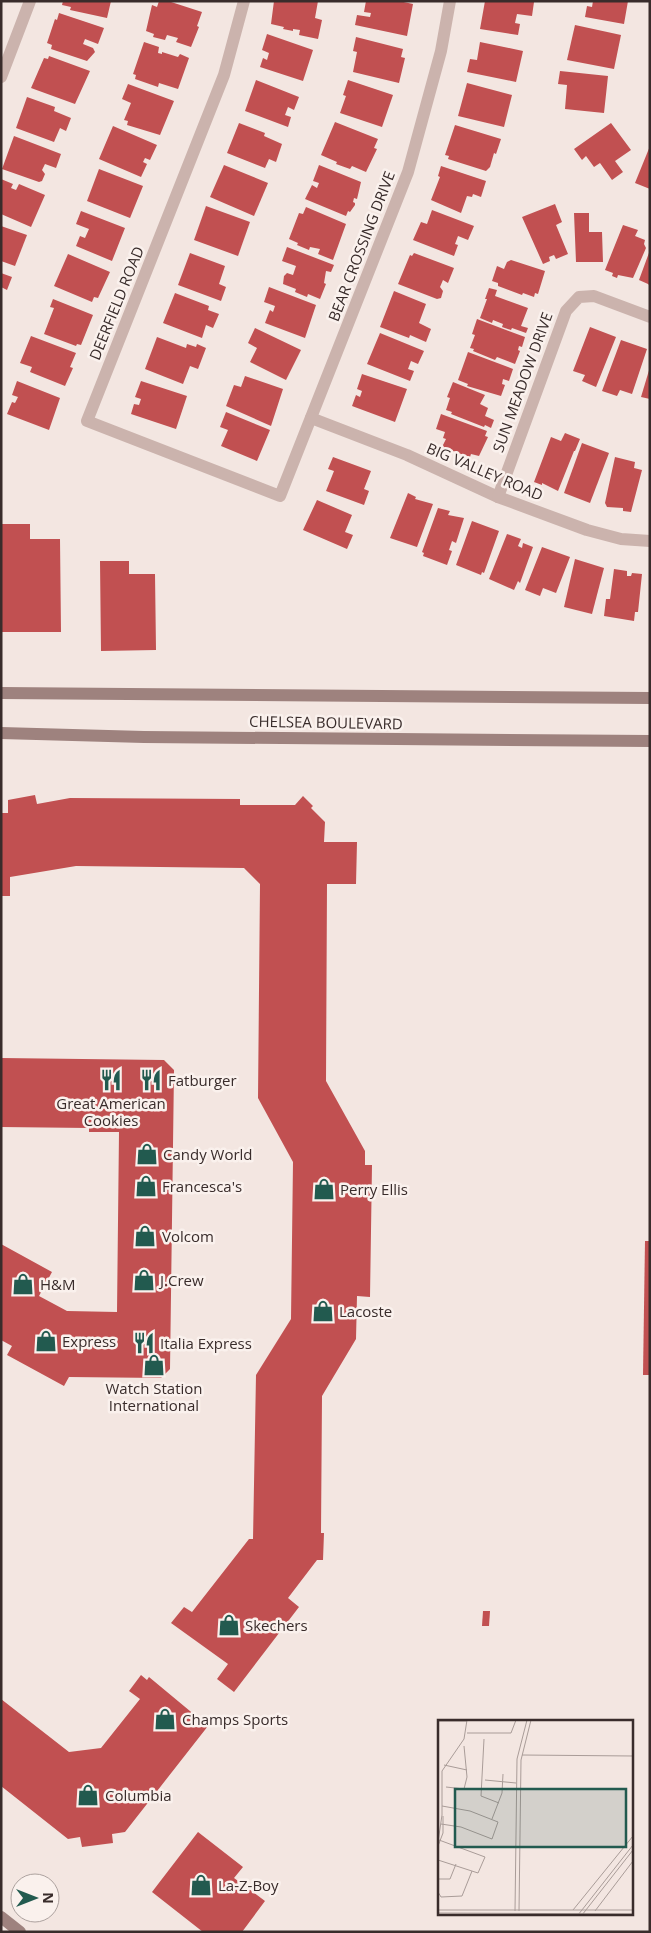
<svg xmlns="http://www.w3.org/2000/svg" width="651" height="1933" viewBox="0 0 651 1933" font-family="'Open Sans',sans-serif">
<rect width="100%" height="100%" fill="#f3e6e1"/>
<g fill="#c15051">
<path d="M63,1H111L107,18L70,10L71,7L62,5Z"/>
<path d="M159,1H168L202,12L197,26L199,27L191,47L176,42L178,38L167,35L165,40L153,37L154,34L146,31L152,5L157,7Z"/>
<path d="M274,1H318L315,18L322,20L318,39L299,35L300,30L293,29V31L283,29L284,27L271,24Z"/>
<path d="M366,1H399L413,4L407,36L355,25L357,15L370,17L371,13L364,12Z"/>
<path d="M485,1H529L534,2L532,16L517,14L515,23L520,24L518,35L480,29Z"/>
<path d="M593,1H628L624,24L585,17L587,6L592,7Z"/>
<path d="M59,13L104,28L98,44L85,39L83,44L93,48L95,52L87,61L51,49L52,45L47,43L55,19L57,20Z"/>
<path d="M575,25L621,35L614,69L567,60Z"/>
<path d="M267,34L313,50L303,81L260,67L263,58L267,60L269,53L262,50Z"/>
<path d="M356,37L403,49L401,57L405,58L399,83L353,72L357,52L353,51Z"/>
<path d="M144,42L159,47L158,53L162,54V52L178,57L180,54L189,58L178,89L159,83L158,87L135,79L136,75L133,74Z"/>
<path d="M480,42L523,51L516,82L467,72L470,59L477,60Z"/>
<path d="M49,56L90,71L75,104L31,88L44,58L48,59Z"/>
<path d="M560,71L608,76L604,113L565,109L567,85L558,84Z"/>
<path d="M256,80L299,97L294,110L288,107L285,115L291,117L288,127L245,111Z"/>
<path d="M348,80L393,95L382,127L340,113L346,96L343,95Z"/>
<path d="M467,83L512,95L504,127L458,116Z"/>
<path d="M128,84L174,101L160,135L127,125L128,121L124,120L131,103L122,99Z"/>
<path d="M27,97L55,107L54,111L71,118L66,131L60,128L54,142L16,128Z"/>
<path d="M335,122L378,139L374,148L377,149L366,172L352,166L350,169L336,164L337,162L321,155Z"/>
<path d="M239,123L265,133L264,136L282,144L276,162L269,159L265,168L227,153Z"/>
<path d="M611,123L631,150L615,161L623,172L612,180L600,163L594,167L586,156L582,160L574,149Z"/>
<path d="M455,125L501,139L496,154L494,153L490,167L486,171L448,159L449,156L445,155Z"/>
<path d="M113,126L157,145L150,160L145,158L143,162L147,164L141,177L99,159Z"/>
<path d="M14,136L61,154L56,168L45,164L42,170L45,174L42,181L39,182L2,169Z"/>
<path d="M650,146V189L635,183Z"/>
<path d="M224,165L268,183L254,216L210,197Z"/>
<path d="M319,165L361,182L357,199L354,198L353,202L355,203V205L350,212L348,211L346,216L305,199L312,185L317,188L319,183L313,181Z"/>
<path d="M441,166L486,181L481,197L473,194L472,197L467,196L461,213L431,200L440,177L438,176Z"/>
<path d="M99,169L143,186L130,218L87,201Z"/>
<path d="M1,179L13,184L11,188L16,190L19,184L45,195L31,227L1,214Z"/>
<path d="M555,204L562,222L556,225L568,254L556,259L554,255L549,257L550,261L543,264L522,217Z"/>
<path d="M206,206L250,222L238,256L194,240Z"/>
<path d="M306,207L346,224L333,260L318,254L320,249L310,247L309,250L297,245L298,243L289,239L299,213L303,214Z"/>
<path d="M432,210L474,226L468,240L458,236L455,244L458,245L454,256L413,240L421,222L427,224Z"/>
<path d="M81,211L125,228L112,261L76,246L80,236L85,238L89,229L76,224Z"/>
<path d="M574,213H589V232H602L603,262H576Z"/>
<path d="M623,225L638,230L635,236L645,240L644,244L646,248L633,278L618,275L617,278L612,276L613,273L605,270Z"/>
<path d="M1,226L27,235L15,266L1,261Z"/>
<path d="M287,247L334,265L331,272L326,271L324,283L326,284L320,299L308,294L307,297L295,292L296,289L283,284L284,276L287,273L293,275L296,266L282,261Z"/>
<path d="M650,250V286L648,284L639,280Z"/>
<path d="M190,253L225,266L219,284L226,287L221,301L178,285Z"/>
<path d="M414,253L454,268L448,283L443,280L440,287L443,291L441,298L437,299L398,284L410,255L412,256Z"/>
<path d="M68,254L110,272L98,298L94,297L92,302L54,286Z"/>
<path d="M511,260L545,271L538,294L535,293L534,297L523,293L522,295L498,286V283L492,281L497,266L504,269L507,262Z"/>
<path d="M1,273L12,277L7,290L1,287Z"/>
<path d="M269,287L316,305L305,338L265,323L268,315L270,310L273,312L275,306L264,302Z"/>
<path d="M489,288L497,290L495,296L528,308L521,326L528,328L526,333L512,328L511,330L502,327L503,324L493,320L492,323L480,318L487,299H485Z"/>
<path d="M394,291L426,304L419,323L431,329L426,342L410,335L409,338L380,327Z"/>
<path d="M175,293L209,306L208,310L219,314L213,328L206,325L202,338L163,323Z"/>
<path d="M53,299L93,315L81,345L77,344L76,346L44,334L54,308L50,307Z"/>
<path d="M477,319L525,337L522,347L519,346L518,350L520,351L515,364L497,357L495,360L473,351L474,349L470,348L475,335L472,334Z"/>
<path d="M590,327L616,337L596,387L582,381L585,375L573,371Z"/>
<path d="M255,328L301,350L286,380L250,362L257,348L248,343Z"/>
<path d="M380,333L424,351L418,364L411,361L408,369L414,371L410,381L367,364Z"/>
<path d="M31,336L76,353L70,367L73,368L65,386L30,372L32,367L20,363Z"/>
<path d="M157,337L186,348L187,344L196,347L197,344L206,348L198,369L190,366L183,384L145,369Z"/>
<path d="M621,340L647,349L632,394L620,390L617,396L602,391Z"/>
<path d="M468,352L513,369L509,381L503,379L502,384L505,385L501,396L467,386L468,384L458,380Z"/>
<path d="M650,367V399L641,397Z"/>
<path d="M362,374L407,389L395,422L352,406L356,395L360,397L362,391L357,389Z"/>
<path d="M245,376L283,389L271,426L226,406L234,385L241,387Z"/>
<path d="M17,381L60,398L49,430L7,414L12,402L15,403L18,397L12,395Z"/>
<path d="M141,381L187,396L176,429L131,414L134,404L139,405L141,399L135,397Z"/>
<path d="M453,382L485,395L480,404L488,408L485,416L494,420L491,428L485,425L484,427L451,414L452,412L446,410L450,398L447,397Z"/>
<path d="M226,412L270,430L257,461L221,446L228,430L220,427Z"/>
<path d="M441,414L487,431L485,436L488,437L479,456L471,454L470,457L444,448L443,445L446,439L443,438L445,432L436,429Z"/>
<path d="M565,433L580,439L575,451H574L558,491L542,483V485L534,482L551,437L561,441Z"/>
<path d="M582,443L609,453L590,503L564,493Z"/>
<path d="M333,457L371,471L364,489L369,491L364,505L326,491L334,471L328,469Z"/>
<path d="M615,457L635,462L634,468L642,470L631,512L623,511V508L607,507L605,503Z"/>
<path d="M408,493L416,497L415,499L433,504L417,547L390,538Z"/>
<path d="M317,500L352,515L345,532L353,535L347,549L303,530Z"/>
<path d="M438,508L450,511L448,515L464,518L456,543L452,541L449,550L452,551L447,565L423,556L424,553L422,552Z"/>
<path d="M472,521L499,531L484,573L482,572L481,575L456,565Z"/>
<path d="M1,524H30V539H60L61,632H1Z"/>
<path d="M507,534L521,539L518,546L522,548L523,543L533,547L520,583L518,581L514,590L489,579Z"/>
<path d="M542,547L570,557L556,593L543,588L540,596L525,590Z"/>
<path d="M575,559L604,568L592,614L564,607Z"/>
<path d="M100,561H129V574H155L156,650L101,651Z"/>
<path d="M614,569L627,571V576H631L632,573L642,574L638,612H635L634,621L604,616L606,599H610Z"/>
<path d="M35,795L37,804L70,798L240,799V805H295L303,796L313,806L311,808L325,822L324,842H357L356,884H327L326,1081L365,1151V1165H372L370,1297L357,1296L356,1339L322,1396L321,1533H324L323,1560H317L288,1598L299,1607L234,1692L217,1679L228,1664L171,1623L184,1607L192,1612L249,1539H253L256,1375L291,1319L293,1162L258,1098L260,884L244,868L76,866L10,877V896H1V813H8V800Z"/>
<path d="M1,1058L164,1060L174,1070L170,1369L161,1378L69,1377L64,1386L7,1355L12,1346L1,1340V1244L52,1272L39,1296L67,1311L117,1312L119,1132H89V1128L1,1127Z"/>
<path d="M645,1241H650V1375H643Z"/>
<path d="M483,1611H490L489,1626H482Z"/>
<path d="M141,1675L147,1680L149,1677L208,1726L125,1832L112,1834L113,1843L82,1847L80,1837L68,1839L1,1786V1699L69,1752L101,1748L140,1699L129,1691Z"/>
<path d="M198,1832L243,1867L234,1878L265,1901L242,1932H203L152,1892Z"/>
</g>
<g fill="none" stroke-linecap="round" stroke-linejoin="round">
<g stroke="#cbb3ad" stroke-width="12">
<path d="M244,1L224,75L87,421L280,496L408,172L441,51L450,1"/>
<path d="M1,77L30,1"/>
<path d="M311,418L407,455L498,497L587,530L621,539L650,541"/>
<path d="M498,497L566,311L579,297L594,296L650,317"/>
</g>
<g stroke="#9e827e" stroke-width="12">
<path d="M1,693L650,698"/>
<path d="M1,733L144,737L650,741"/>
<path d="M1,1917L20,1932"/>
</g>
</g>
<defs>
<g id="restaurant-bare" transform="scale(1.725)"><path d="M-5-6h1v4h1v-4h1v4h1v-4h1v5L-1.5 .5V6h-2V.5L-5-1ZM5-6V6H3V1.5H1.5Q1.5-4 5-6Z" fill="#225a4f" stroke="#faf1ed" stroke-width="2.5" paint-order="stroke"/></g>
<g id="shop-bare" transform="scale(1.725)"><path d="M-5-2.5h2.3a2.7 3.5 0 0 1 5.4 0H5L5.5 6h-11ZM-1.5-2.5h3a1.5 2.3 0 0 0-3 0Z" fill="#225a4f" stroke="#faf1ed" stroke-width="2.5" paint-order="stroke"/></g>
</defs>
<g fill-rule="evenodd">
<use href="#restaurant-bare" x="111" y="1080"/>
<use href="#restaurant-bare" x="151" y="1080"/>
<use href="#shop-bare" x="147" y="1154"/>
<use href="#shop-bare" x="146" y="1186"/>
<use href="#shop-bare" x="324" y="1189"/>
<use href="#shop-bare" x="145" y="1236"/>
<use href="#shop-bare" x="144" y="1280"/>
<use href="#shop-bare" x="23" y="1284"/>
<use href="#shop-bare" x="323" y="1311"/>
<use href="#shop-bare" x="46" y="1341"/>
<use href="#restaurant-bare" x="144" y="1343"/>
<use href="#shop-bare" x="154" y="1365"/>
<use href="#shop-bare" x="229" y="1625"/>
<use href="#shop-bare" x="165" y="1719"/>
<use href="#shop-bare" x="88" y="1795"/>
<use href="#shop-bare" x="201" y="1885"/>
</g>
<g text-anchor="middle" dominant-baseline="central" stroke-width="5" stroke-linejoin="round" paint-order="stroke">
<g font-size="15" fill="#392c2b" stroke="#faf1ed">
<text transform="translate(361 246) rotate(-69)">BEAR CROSSING DRIVE</text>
<text transform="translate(116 303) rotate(-68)">DEERFIELD ROAD</text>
<text transform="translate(522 382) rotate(-70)">SUN MEADOW DRIVE</text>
<text transform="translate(485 471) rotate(23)">BIG VALLEY ROAD</text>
<text transform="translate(326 722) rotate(1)">CHELSEA BOULEVARD</text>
</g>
<g font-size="15" fill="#392c2b" stroke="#faf1ed" text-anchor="start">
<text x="168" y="1080">Fatburger</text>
<text x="111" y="1103" text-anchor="middle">Great American<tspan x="111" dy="17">Cookies</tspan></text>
<text x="163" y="1154">Candy World</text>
<text x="162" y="1186">Francesca's</text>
<text x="340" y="1189">Perry Ellis</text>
<text x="162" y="1236">Volcom</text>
<text x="160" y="1280">J.Crew</text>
<text x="40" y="1284">H&amp;M</text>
<text x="339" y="1311">Lacoste</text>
<text x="62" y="1341">Express</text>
<text x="160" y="1343">Italia Express</text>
<text x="154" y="1388" text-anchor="middle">Watch Station<tspan x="154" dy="17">International</tspan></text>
<text x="245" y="1625">Skechers</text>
<text x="182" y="1719">Champs Sports</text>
<text x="105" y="1795">Columbia</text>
<text x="218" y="1885">La-Z-Boy</text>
</g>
</g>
<g transform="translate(438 1720)">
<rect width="195" height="195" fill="#f3e6e1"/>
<path fill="none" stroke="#a99c98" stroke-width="1" d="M0,1H29M29,13H73L78,0M46,19L43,76L61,83M84,35L195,36M6,45L29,50M47,60L78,63M8,67L26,69L29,57L26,26M54,99L64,73L65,54M3,104L23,107L54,119L60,102L32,91L4,86M0,122L4,95V51L26,19L29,0M0,126L5,113V96M0,140L40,153L47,137L1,120M0,159H12L18,144M0,172L3,177L24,176L34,151M0,190H195M135,190L195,116M77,191L79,39L89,0M81,191L83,40L93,0M157,191L195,141M0,193L195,194M140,195L195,125M144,195L195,130"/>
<path fill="#225a4f" fill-opacity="0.15" stroke="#225a4f" stroke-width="2.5" d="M17,69H188V127H17Z"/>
<rect width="195" height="195" fill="none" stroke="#392c2b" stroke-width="2.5"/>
</g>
<rect width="651" height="1933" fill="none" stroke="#392c2b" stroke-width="5"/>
<g transform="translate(35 1898) rotate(90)"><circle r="24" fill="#faf1ed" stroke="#ada29f"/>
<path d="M0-4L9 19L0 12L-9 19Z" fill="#225a4f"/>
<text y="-8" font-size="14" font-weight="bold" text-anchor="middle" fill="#392c2b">N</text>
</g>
</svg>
